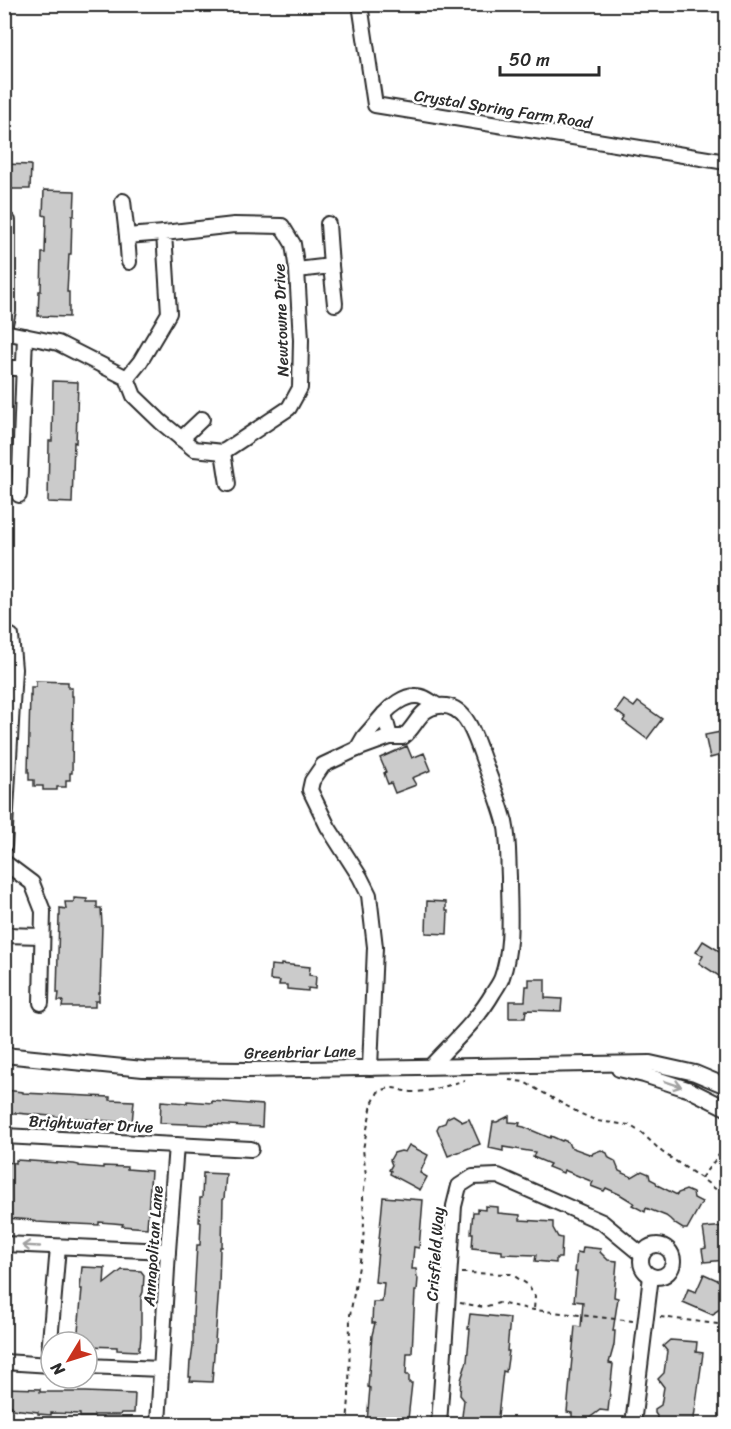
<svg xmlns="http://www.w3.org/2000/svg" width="731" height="1429" viewBox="0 0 731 1429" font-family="Sriracha,sans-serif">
<rect width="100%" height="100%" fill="#fff"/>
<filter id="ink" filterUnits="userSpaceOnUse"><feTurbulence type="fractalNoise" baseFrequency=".0167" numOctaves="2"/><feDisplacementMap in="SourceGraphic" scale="12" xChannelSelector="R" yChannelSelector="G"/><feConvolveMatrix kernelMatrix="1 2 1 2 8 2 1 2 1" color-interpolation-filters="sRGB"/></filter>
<g filter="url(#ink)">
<g fill="#cbcbcb" stroke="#2b2b2b" stroke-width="1.5">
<path d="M4,164L31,165L30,189H4Z"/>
<path d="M44,190L75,191L74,216H72L71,254H69L67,292H69V317L38,316L39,291H41L42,253H45L46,216L43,215Z"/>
<path d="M53,381L78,382L76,443L74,442L72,503L48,502L49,441H52Z"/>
<path d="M36,681L68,682V688H72V696H73L72,773H70V780H66V787H57V790H43V786H34V780H29V772H28L30,695L31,696V687H36Z"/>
<path d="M624,700L634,707L638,702L662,719L647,739L623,721L625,718L616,711Z"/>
<path d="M721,732L725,754L710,758L705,735Z"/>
<path d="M407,746L412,758L424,753L431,770L412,778L416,785L395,793L391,783L388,784L386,779L384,773L386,772L380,758Z"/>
<path d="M74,898L87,899V902H97V908H101L102,925L100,993H99V1001H95V1007H62L63,1001H58L59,993H57L59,916H60V908L66,909L65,902H74Z"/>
<path d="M427,901L446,902V911H448L447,934L426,933Z"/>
<path d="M703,941L726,955V971L722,978L699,963L703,956L696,952Z"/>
<path d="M281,964L310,967L309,975L316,976L315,989L308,988V991L287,989V985H279L280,981L270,980L271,965L281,966Z"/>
<path d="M529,979H545V998L562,999L561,1011L526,1010L525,1018H509V1001H525L526,986H529Z"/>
<path d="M4,1090L23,1092V1093L110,1097V1100L134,1101L132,1123L4,1112Z"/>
<path d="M161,1101L187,1103V1101L212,1103V1101L263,1105L262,1127L212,1124V1125L160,1123Z"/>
<path d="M453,1115L461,1120L462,1122L469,1119L480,1144L448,1156L437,1129L439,1125L445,1123L447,1118Z"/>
<path d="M509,1116V1122L520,1123L519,1126L524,1127L550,1138L551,1136L562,1141L563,1140L568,1142L570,1147L592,1155L593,1153L601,1150L607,1153L609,1158L615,1161L619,1171L632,1177L642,1171L649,1174L650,1179L656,1182L657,1185L677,1195L678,1193L686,1190L693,1193L694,1198L702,1202L687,1229H683L675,1224L670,1219L666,1216L646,1208L645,1212L632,1205L634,1203L621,1195L606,1188L604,1191L591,1186L593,1182L564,1170L563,1173L548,1167L550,1164L533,1157L535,1152L503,1147V1151L489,1148L493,1122H497Z"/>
<path d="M409,1145L428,1155L420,1173L427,1177L420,1190L390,1174L391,1171L389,1170L392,1165L390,1160L394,1153L401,1151L405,1152Z"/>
<path d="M16,1160L74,1164L79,1165V1166L103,1168V1166L127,1167V1169L151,1171L147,1228L122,1226L123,1224L113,1223L99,1222V1225L54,1223L37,1222L33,1221V1220L4,1218V1162L16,1163Z"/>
<path d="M203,1173L226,1174L224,1199H223L222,1247H220L219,1286L212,1382L190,1381L191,1377H189L190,1361H191L193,1346V1316L197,1245H200L201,1222H199L200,1198H202Z"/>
<path d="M383,1197L423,1200L419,1248L414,1247L412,1269H416L417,1277L418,1278L417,1291H415L412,1353H407L406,1375H409V1383H412L408,1419H400L392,1425H372V1422H367L370,1388L368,1387L372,1335L375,1323H372L373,1302H382L384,1283L375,1282Z"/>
<path d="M485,1206L498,1207V1213L520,1215V1220L553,1222V1228L558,1237L562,1238L561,1258H556V1263L535,1261L536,1255L502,1254V1251L472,1248L473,1233H471L473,1212H477V1209L485,1210Z"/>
<path d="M726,1226V1260L704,1262L702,1249L706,1248L703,1228Z"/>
<path d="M583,1247L601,1249L600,1252L608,1260L617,1261L614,1297L618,1298L613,1331H615L614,1345L609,1363L613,1364L608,1411L600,1410L588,1419L572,1417V1413L567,1412L575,1326L581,1327L583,1302L574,1301L577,1272H575L577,1252L582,1253Z"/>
<path d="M82,1267L105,1268L104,1284L122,1270L141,1271L144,1275L143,1292L141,1297V1336L140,1346H139V1351L117,1350V1347L87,1346V1342H77L82,1289H80Z"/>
<path d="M704,1274L726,1284L723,1291L726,1292L721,1303L722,1304L720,1309L715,1312L713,1315L683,1302L688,1289L696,1292Z"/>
<path d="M470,1314L510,1318L507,1351H509L506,1372L503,1371L497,1425H461L464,1400L460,1395L461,1380L467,1361L470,1329H468Z"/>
<path d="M670,1340L697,1342L696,1352L703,1353L693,1425H656L657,1416L655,1413V1409L661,1405L664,1387L658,1379L664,1373L667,1351L663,1346Z"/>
<path d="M4,1388L40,1389V1392H85L135,1394L134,1413H121L120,1415H94V1417H80V1414L51,1413V1415L38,1414V1412L12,1409V1406H4Z"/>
</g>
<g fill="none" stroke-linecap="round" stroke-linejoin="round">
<g stroke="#2b2b2b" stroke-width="18">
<g id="minor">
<path d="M360,4L375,105L726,162"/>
<path d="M123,201L127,236"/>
<path d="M328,224L331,266"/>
<path d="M129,262L127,236L164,233"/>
<path d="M297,270L331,266L335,304"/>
<path d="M4,328L8,311V221"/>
<path d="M4,332L58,343L127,378L134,396L161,422L194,449L223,452L289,408L300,388L301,340L297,270L293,244L282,226L234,225L164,233L169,313L140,362L127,378"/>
<path d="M4,368H24"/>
<path d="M181,439L202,419"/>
<path d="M223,452L228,484"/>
<path d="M19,495L25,336"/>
<path d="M4,633L11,636L14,669L4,846"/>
<path d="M384,714C391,706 404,696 415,696C423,695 431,702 438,706"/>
<path d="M357,749L364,737L384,714L390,737"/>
<path d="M4,862L32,883L43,911L41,1003"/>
<path d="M4,935L42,936"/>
<path d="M4,1055L143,1069L246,1070L650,1063L695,1073L726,1086"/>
<path d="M370,1068L375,947L369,895L360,877L328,827L310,790L312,781L323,765L357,749L390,737H403C417,726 419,708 439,706C465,703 474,734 481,753C489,776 499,799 505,822C509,840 508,859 509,877C509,910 513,946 502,977C500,983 496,988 493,993C477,1021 452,1043 431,1066"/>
<path d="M619,1069L644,1075L690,1090L726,1108"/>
<path d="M4,1136L251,1149"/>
<path d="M4,1244L168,1251"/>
<circle cx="657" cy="1261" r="16"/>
<path d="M4,1362L51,1365"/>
<path d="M48,1365L58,1247"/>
<path d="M87,1366L161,1369"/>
<path d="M158,1424L168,1251L176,1145"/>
<path d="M439,1424L454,1206L459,1186L473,1177L498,1176L602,1222L642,1255"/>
<path d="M633,1424L651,1276"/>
</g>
</g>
<g stroke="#2b2b2b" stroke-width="2" stroke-dasharray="4.5 4.5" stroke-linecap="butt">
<path d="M509,1080L524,1082L579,1113L597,1121L629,1125L642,1133L662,1152L701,1178L726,1197"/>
<path d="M701,1178L726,1146"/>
<path d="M462,1273L511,1274L527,1284L535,1296L534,1310"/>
<path d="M460,1303L483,1307L499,1303L534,1310L633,1321"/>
<path d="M660,1317L726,1325"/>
<path d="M347,1424L349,1398L350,1315L363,1245L364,1221L363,1196L366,1176L363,1149L372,1104L378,1092C398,1083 396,1092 414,1092C431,1092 449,1085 465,1080"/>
</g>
<use href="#minor" stroke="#fff" stroke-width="14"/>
</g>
<defs><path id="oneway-shaft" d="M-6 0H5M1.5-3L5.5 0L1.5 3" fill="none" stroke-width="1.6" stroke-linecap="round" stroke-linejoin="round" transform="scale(1.5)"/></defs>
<g stroke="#a0a0a0">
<use href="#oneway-shaft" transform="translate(673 1084) rotate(18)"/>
<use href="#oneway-shaft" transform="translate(31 1246) rotate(-177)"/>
</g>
</g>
<g text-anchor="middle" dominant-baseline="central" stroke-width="5" stroke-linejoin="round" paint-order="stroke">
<g font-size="16" fill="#2b2b2b" stroke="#fff">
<text transform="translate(503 109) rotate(9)">Crystal Spring Farm Road</text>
<text transform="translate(281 320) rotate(-92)">Newtowne Drive</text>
<text transform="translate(300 1052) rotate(-1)">Greenbriar Lane</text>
<text transform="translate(91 1124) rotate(3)">Brightwater Drive</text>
<text transform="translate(153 1246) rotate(-86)">Annapolitan Lane</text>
<text transform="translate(435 1254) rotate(-86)">Crisfield Way</text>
</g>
</g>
<rect width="731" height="1429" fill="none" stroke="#fff" stroke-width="24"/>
<rect x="12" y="12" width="707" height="1405" fill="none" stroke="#2b2b2b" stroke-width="2" filter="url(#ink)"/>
<g transform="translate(69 1360) rotate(232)"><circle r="28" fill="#ffffff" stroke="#aaaaaa" stroke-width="1.5"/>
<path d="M0-4.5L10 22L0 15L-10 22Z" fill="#c8321e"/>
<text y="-9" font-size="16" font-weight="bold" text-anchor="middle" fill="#2b2b2b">N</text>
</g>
<path d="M500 66v9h99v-9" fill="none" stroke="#2b2b2b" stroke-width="3"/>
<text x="509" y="66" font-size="18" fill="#2b2b2b" stroke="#ffffff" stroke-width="4.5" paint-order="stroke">50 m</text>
</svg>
